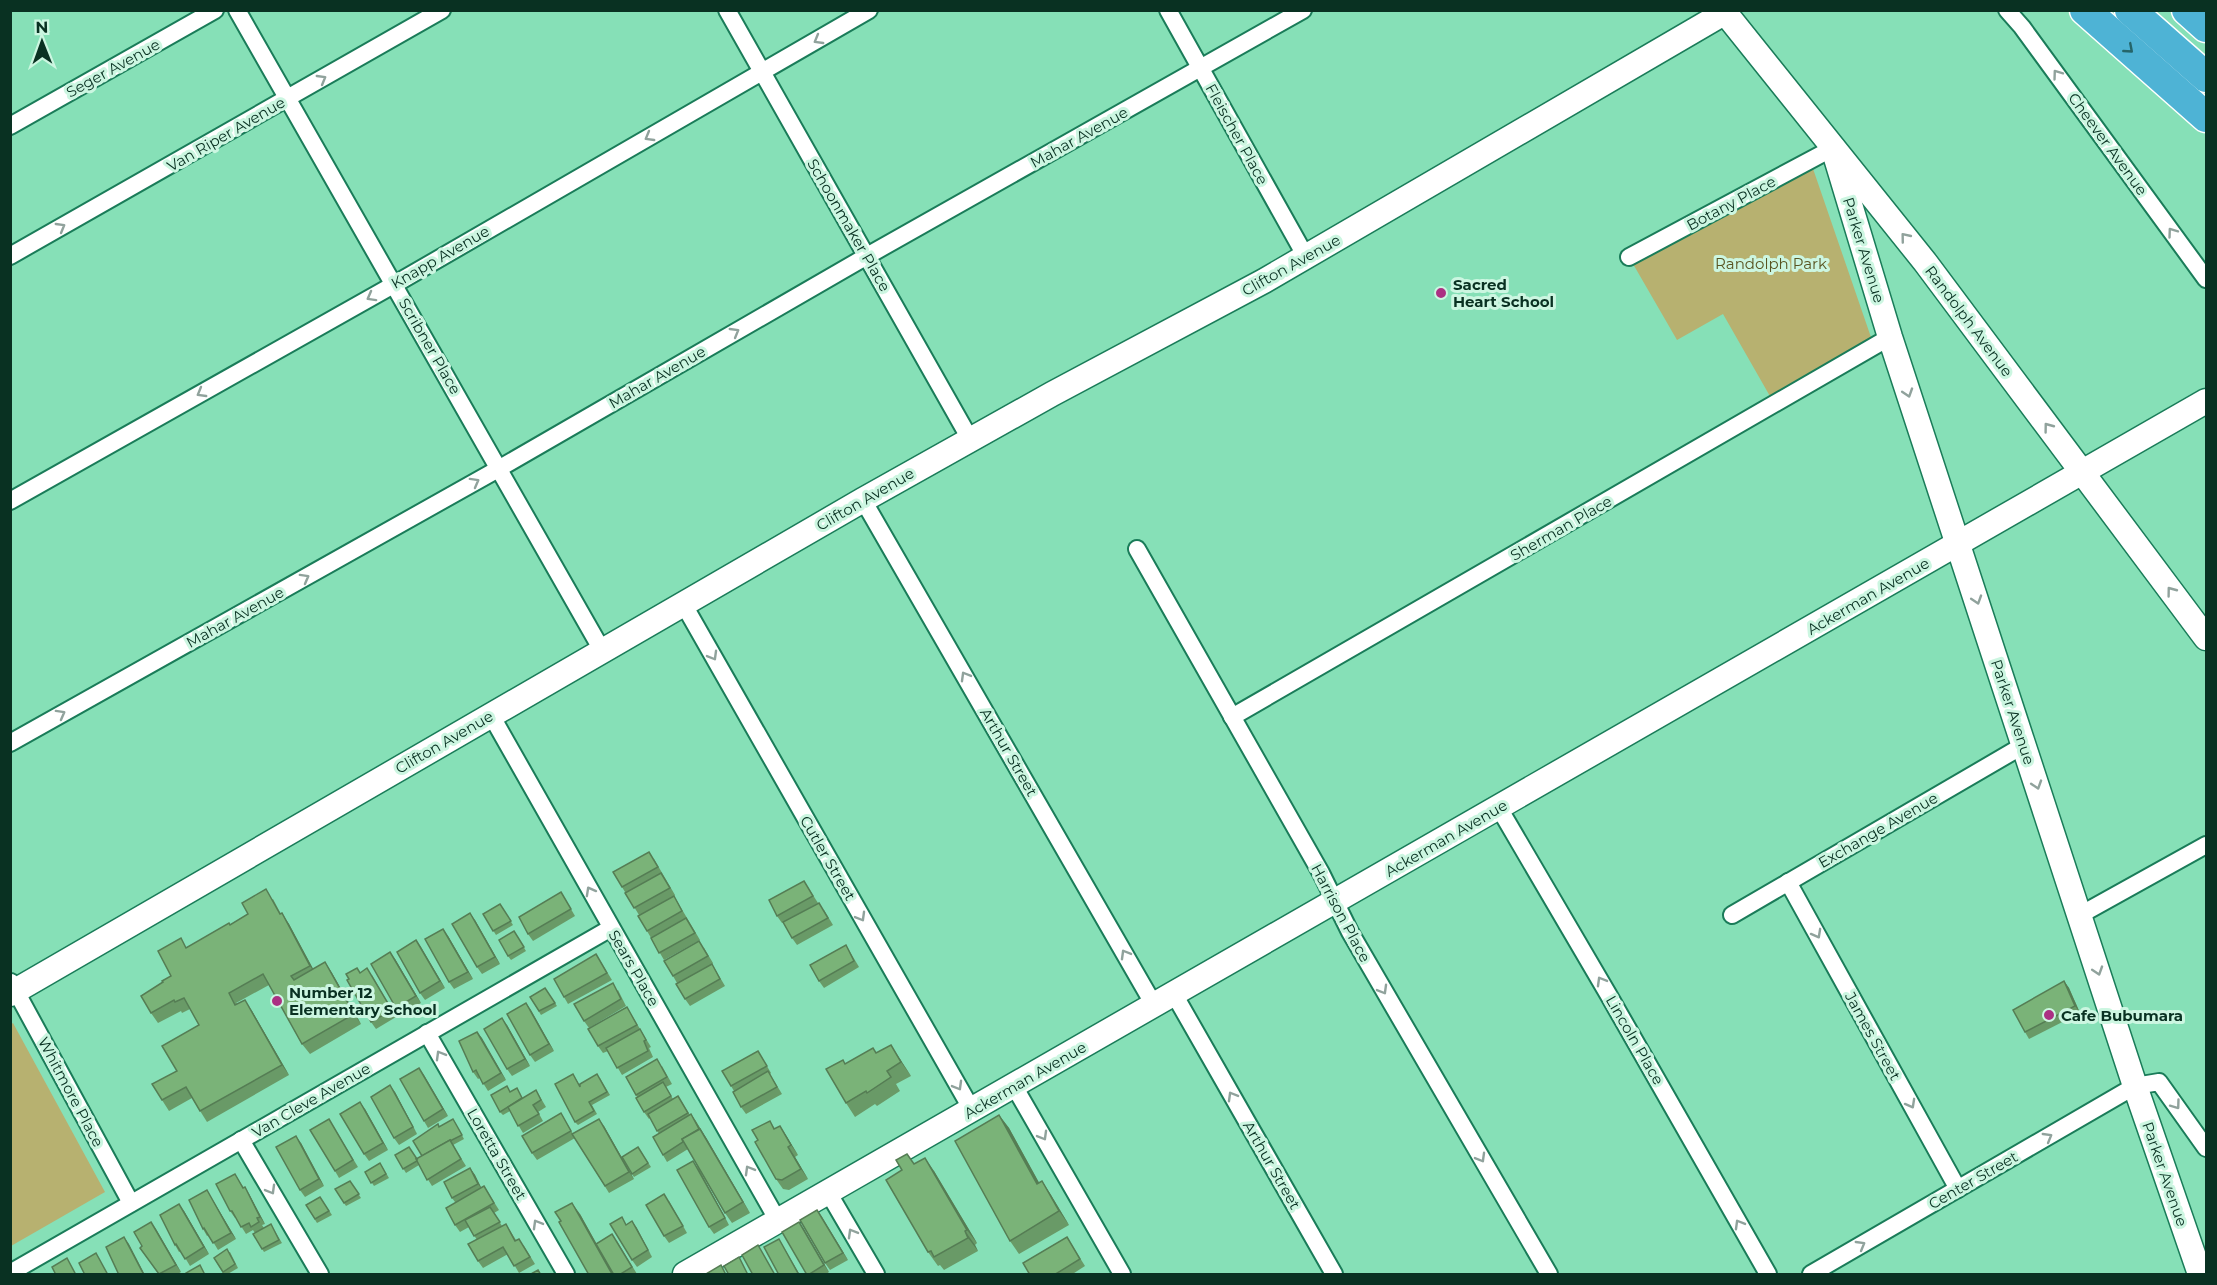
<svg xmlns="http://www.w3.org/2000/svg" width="2217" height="1285" viewBox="0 0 2217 1285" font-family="Montserrat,sans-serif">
<rect width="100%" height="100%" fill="#86e0b7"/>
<g fill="#b7b170">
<path d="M1810,160L1874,346L1775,405L1723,314L1677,340L1629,257Z"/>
<path d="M13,1023L105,1192L11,1246L10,1025Z"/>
</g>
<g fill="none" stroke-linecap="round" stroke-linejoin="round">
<g stroke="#1a7c59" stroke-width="20">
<g id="street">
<path d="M237,10L603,652"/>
<path d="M727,10L970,439"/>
<path d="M1168,10L1306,257"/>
<path d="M2007,10L2022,27L2206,279"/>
<path d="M10,126L215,10"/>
<path d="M10,256L442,10"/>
<path d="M1629,257L1833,148"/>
<path d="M863,500L1154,1005"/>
<path d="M10,501L395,284L869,10"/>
<path d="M1137,549L1321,873L1350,932L1549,1274"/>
<path d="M684,605L972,1110"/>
<path d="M491,715L778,1221"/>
<path d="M1232,717L1890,337"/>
<path d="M10,743L500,468L867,256L1303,10"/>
<path d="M1499,808L1608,994L1768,1274"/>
<path d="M1788,882L1958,1189"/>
<path d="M1732,915L2024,745"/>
<path d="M2080,915L2206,845"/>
<path d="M11,982L131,1203"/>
<path d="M1174,994L1334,1274"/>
<path d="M427,1033L566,1274"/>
<path d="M1014,1086L1122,1274"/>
<path d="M241,1140L320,1274"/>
<path d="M828,1192L876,1274"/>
<path d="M10,1273L611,928"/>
<path d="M1811,1274L2135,1086L2159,1082L2206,1148"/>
</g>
</g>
<g stroke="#1a7c59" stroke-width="27">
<g id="secondary">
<path d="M1723,10L1925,262L2206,638"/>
<path d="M1833,148L1890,337L2135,1086L2200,1274"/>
<path d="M10,994L863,500L1052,394L1264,281L1724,13"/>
<path d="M685,1274L2206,401"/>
</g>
</g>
<g stroke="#fff" stroke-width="33">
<g id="highway">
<path d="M2085,10L2206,117"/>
<path d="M2130,10L2206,77"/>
<path d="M2187,10L2206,27"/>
</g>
</g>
<use href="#street" stroke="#fff" stroke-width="16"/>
<use href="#secondary" stroke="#fff" stroke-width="24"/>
<use href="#highway" stroke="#4eb3d5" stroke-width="30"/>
</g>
<g fill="#699a67">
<path d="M654,859L675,895L674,896L700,940L664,960L647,931L639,915L622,887Z"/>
<path d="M804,881L818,903L782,923L777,916Z"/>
<path d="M561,892L575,916L533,941L528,934Z"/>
<path d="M273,899L281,914L289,924L313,969L325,962L332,973L361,1024L310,1054L302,1044L269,985L236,1003L252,1011L289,1075L207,1122L192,1098L169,1111L162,1100L199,1025L190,1009L182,1013L181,1011L158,1023L151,1013L163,982L171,976L187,947L231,924Z"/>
<path d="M500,904L513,925L496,935L483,914Z"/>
<path d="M824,910L833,925L797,945L792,938Z"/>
<path d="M475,920L500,964L482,974L477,967Z"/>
<path d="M514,931L526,951L511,960L508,956Z"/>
<path d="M448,936L473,979L454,989L449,982Z"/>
<path d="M416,940L445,988L425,1000L420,993Z"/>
<path d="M846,945L859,967L824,988L819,981Z"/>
<path d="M704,948L713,963L712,964L725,986L690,1006L685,999L677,983L673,976Z"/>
<path d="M596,954L612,980L568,1004L564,997Z"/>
<path d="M395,959L421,1003L401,1015L396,1008Z"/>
<path d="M360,973L372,975L396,1017L376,1029L371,1022Z"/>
<path d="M2064,981L2069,988L2080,1013L2029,1039L2025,1032Z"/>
<path d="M545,988L557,1006L541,1015L530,997Z"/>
<path d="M618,990L626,1006L589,1028L584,1021Z"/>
<path d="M526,1003L554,1051L535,1062L530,1055Z"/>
<path d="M631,1014L651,1047L649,1048L653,1057L622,1075L608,1051L603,1053L598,1046Z"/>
<path d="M507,1025L530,1066L512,1076L507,1069Z"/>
<path d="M477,1032L506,1080L488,1091L480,1078L478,1079L473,1072Z"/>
<path d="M758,1051L771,1073L770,1074L782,1094L746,1114L741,1107L734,1091L731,1086Z"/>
<path d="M877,1053L900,1059L911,1076L896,1084L900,1091L877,1106L875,1104L855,1117L846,1103L845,1064Z"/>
<path d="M662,1066L672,1084L666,1087L673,1099L678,1096L690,1115L691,1114L696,1121L750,1213L732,1223L725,1213L699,1169L729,1225L714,1234L709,1227L698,1167L688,1149L667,1162L663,1155L659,1134L650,1118L649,1119L644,1112L637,1097L626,1077Z"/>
<path d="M419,1068L448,1116L428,1128L424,1121Z"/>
<path d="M573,1074L580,1086L600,1078L610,1095L592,1105L597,1114L578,1125L575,1122Z"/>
<path d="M536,1090L546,1107L538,1112L543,1121L523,1133L510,1111L503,1115L500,1112L510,1092L523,1098Z"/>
<path d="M395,1092L417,1134L399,1145L394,1138Z"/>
<path d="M365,1109L388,1150L369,1161L364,1154Z"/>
<path d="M561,1113L573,1134L604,1126L634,1179L609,1193L575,1138L537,1160L532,1153Z"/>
<path d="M999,1115L1009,1128L1039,1183L1042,1181L1051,1195L1069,1225L1019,1254L1010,1241Z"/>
<path d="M329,1119L358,1167L339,1178L335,1171Z"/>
<path d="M453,1119L464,1139L453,1145L466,1166L432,1186L419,1165L406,1173L395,1155L417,1159L422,1156L439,1127Z"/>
<path d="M770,1121L775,1129L780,1126L787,1137L798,1155L795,1157L808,1179L789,1190L783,1189L776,1179L758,1140Z"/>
<path d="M301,1143L324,1186L305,1197L300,1190Z"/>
<path d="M638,1147L651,1167L634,1177L632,1174Z"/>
<path d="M380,1163L389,1178L374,1186L365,1172Z"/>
<path d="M914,1164L934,1171L977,1243L975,1245L978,1251L944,1270L940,1265L938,1266L928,1252Z"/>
<path d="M470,1168L475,1175L481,1188L484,1186L499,1210L494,1213L502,1226L506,1224L516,1240L524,1246L535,1264L519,1273L508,1254L483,1268L478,1261L477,1240L469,1227L460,1232L455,1225V1202L452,1198Z"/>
<path d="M235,1174L244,1188L249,1194L265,1224L262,1225L264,1228H273L282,1243L264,1252L253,1234L255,1233L253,1230L246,1234L236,1218H235L230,1211Z"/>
<path d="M350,1181L361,1198L346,1206L335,1189Z"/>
<path d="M211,1197L236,1239L218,1250L209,1235L207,1236L203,1229Z"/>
<path d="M320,1197L332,1215L317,1223L306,1205Z"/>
<path d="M669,1201L687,1233L669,1243L664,1236Z"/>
<path d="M817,1210L848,1260L830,1270L825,1263Z"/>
<path d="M184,1211L209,1254L190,1266L181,1251L179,1252L175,1245Z"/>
<path d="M580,1214L596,1243L617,1241L637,1274L589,1275Z"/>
<path d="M632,1221L652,1257L637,1267L632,1260L627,1224Z"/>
<path d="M151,1222L181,1272L176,1275H159L140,1248L142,1246Z"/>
<path d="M799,1222L829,1272L825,1275H807Z"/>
<path d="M1067,1237L1085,1266L1071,1275H1030Z"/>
<path d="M230,1252L238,1268L226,1275H224L214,1258Z"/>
</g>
<g fill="#557d54">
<path d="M282,913L289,924L317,976L310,966Z"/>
<path d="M470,913L475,920L500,964L495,957Z"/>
<path d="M443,929L448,936L473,979L468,972Z"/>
<path d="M416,940L421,947L445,988L440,981Z"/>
<path d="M390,952L395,959L421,1003L416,996Z"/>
<path d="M325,962L332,973L361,1024L354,1014Z"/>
<path d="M2064,981L2069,988L2080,1013L2075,1006Z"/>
<path d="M245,1000L252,1011L289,1075L282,1065Z"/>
<path d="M526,1003L531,1010L554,1051L549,1044Z"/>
<path d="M502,1018L507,1025L530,1066L525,1059Z"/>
<path d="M477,1032L482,1038L506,1080L501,1073Z"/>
<path d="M891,1045L900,1059L911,1076L901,1062Z"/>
<path d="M419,1068L424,1075L448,1116L443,1109Z"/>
<path d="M390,1085L395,1092L417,1134L413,1127Z"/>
<path d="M360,1102L365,1109L388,1150L383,1143Z"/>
<path d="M691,1114L707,1139L750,1213L743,1202Z"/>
<path d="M999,1115L1009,1128L1047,1197L1037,1184Z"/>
<path d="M599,1119L604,1126L634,1179L629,1172Z"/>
<path d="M780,1126L787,1137L798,1155L791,1145Z"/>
<path d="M296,1136L301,1143L324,1186L319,1179Z"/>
<path d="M788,1147L795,1157L808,1179L801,1169Z"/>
<path d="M925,1158L934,1171L977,1243L967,1230Z"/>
<path d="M693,1161L698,1168L729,1225L725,1218Z"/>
<path d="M470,1168L475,1175L483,1191L478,1184Z"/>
<path d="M1042,1181L1051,1195L1069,1225L1059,1211Z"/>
<path d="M245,1187L249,1194L265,1224L260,1217Z"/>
<path d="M207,1190L211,1197L236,1239L231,1233Z"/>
<path d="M572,1203L580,1214L614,1275H612Z"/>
<path d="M179,1204L184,1211L209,1254L204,1247Z"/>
<path d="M817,1210L822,1217L848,1260L843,1253Z"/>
<path d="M632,1221L637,1228L652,1257L648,1250Z"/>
<path d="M151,1222L156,1229L181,1272L176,1265Z"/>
<path d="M799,1222L804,1229L829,1272L824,1265Z"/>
<path d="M965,1231L975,1245L978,1251L968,1238Z"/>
<path d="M124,1237L129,1244L145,1275H144Z"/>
<path d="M779,1239L783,1246L800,1275H799Z"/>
</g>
<g fill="#7ab378" stroke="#557d54" stroke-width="1.5">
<path d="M649,852L658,867L622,887L613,872Z"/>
<path d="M661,873L670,888L634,908L625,893Z"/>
<path d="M804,881L813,896L777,916L769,900Z"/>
<path d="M266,889L280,914L282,913L310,966L291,976L294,980L325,962L354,1014L302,1044L263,974L229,993L235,1005L245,1000L282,1065L200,1111L186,1087L162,1100L152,1084L177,1071L162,1046L199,1025L184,998L175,1002L174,1000L151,1013L141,996L163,982L162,981L171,976L158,951L181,938L186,948L229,923L230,925L248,914L242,903Z"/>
<path d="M561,892L571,909L528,934L519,917Z"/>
<path d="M674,896L682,911L647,931L638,916Z"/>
<path d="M819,903L828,918L792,938L783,922Z"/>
<path d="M500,904L511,921L493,931L483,914Z"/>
<path d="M470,913L495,957L477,967L452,924Z"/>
<path d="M686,918L695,933L659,953L651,938Z"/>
<path d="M443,929L468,972L449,982L425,939Z"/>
<path d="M514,931L524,947L508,956L499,940Z"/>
<path d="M416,940L440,981L420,993L397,952Z"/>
<path d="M699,941L708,956L673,976L664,961Z"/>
<path d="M846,945L854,961L819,981L810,965Z"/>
<path d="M390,952L416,996L396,1008L371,964Z"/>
<path d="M596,954L607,973L564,997L554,979Z"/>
<path d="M712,964L720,979L685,999L676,984Z"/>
<path d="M357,968L360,973L367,968L392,1010L371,1022L347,980L349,979L346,974Z"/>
<path d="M2064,981L2075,1006L2025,1032L2013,1010Z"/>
<path d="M613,983L621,999L584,1021L574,1004Z"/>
<path d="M545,988L555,1003L539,1011L530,997Z"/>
<path d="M526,1003L549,1044L530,1055L507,1014Z"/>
<path d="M627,1007L637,1025L598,1046L588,1029Z"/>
<path d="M502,1018L525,1059L507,1069L484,1029Z"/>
<path d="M640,1029L646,1040L644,1041L648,1051L617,1068L606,1048Z"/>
<path d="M477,1032L501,1073L483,1084L476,1070L473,1072L459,1041Z"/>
<path d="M891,1045L901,1062L887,1071L891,1077L867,1093L866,1091L846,1103L826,1069L843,1060L845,1064L873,1048L876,1053Z"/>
<path d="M758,1051L767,1066L731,1086L722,1071Z"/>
<path d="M657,1059L667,1077L636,1095L626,1077Z"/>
<path d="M419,1068L443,1109L424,1121L400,1079Z"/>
<path d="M768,1071L777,1087L741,1107L733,1092Z"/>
<path d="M573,1074L580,1087V1084L597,1074L607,1092L589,1102L594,1111L575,1122L555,1084Z"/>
<path d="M663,1082L671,1096L644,1112L636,1098Z"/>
<path d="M390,1085L413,1127L394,1138L371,1097Z"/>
<path d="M507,1086L510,1092L517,1088L522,1098L500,1112L491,1095Z"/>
<path d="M536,1090L541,1100L533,1105L539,1114L518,1126L508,1107Z"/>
<path d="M678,1096L688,1113L657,1131L648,1114Z"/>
<path d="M360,1102L383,1143L364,1154L340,1114Z"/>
<path d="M561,1113L571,1131L532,1153L522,1136Z"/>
<path d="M691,1114L699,1129L682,1139L683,1142L663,1155L653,1137Z"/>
<path d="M999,1115L1037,1184L1042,1181L1059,1211L1010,1241L955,1141Z"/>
<path d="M329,1119L353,1160L335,1171L310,1130Z"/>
<path d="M453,1119L462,1135L450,1141V1140L422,1156L413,1141L438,1124L439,1127Z"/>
<path d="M599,1119L629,1172L605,1186L572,1134Z"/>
<path d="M770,1121L774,1129L780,1126L791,1145L788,1147L801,1169L782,1180L776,1179L755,1142L758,1140L752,1130Z"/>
<path d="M700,1129L743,1202L725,1213L682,1139Z"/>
<path d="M296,1136L319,1179L300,1190L276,1147Z"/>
<path d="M450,1140L461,1159L427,1180L416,1159Z"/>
<path d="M409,1147L417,1159H416L417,1161L403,1169L395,1155Z"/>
<path d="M638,1147L648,1163L632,1174L622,1157Z"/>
<path d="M907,1154L914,1164L925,1158L967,1230L965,1231L968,1238L934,1257L931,1251L928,1252L886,1180L902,1170L896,1160Z"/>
<path d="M693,1161L725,1218L709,1227L677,1170Z"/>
<path d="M380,1163L386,1174L371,1183L365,1172Z"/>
<path d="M470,1168L478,1184L452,1198L444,1182Z"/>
<path d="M235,1174L243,1188L245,1187L260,1217L257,1218L259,1222L251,1227L249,1223L241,1227L232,1211H230L216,1184Z"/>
<path d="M350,1181L359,1194L344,1203L335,1189Z"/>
<path d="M484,1186L494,1203L455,1225L446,1208Z"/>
<path d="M207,1190L231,1233L213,1243L204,1228L203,1229L189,1200Z"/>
<path d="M664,1194L683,1226L664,1236L646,1205Z"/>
<path d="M320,1197L329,1211L315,1219L306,1205Z"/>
<path d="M572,1203L612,1274L589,1275L559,1222L561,1221L555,1212Z"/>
<path d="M179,1204L204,1247L185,1259L176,1244L175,1245L160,1215Z"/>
<path d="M490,1207L500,1222L474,1236L465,1220Z"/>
<path d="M817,1210L843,1253L825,1263L800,1220Z"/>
<path d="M622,1217L626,1225L632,1221L648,1250L632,1260L610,1224Z"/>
<path d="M151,1222L176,1265L159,1274L140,1248L142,1246L134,1232Z"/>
<path d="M799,1222L824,1265L808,1275H807L782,1232Z"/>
<path d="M271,1224L279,1240L262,1249L253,1234Z"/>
<path d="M506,1224L515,1241L519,1239L530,1257L514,1266L503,1247L478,1261L468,1244Z"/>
<path d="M612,1234L632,1267L619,1275H614L596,1244Z"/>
<path d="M124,1237L144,1275H119L106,1247Z"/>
<path d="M1067,1237L1080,1259L1054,1275H1030L1023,1263Z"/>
<path d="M779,1239L799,1275H779L764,1247Z"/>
<path d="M758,1245L775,1275H753L742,1255Z"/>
<path d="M227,1249L235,1264L223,1272L214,1258Z"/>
<path d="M96,1253L108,1275H85L79,1263Z"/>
<path d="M739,1257L748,1275H729L724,1266Z"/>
<path d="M67,1258L76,1275H56L52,1267Z"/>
<path d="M200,1265L205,1275H187L186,1273Z"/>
<path d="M721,1265L726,1275H706V1274Z"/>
<path d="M538,1270L541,1275H529Z"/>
</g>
<defs><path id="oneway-chevron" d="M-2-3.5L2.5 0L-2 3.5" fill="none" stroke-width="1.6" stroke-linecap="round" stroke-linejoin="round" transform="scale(1.5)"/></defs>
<g stroke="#90a29c">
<use href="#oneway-chevron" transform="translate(818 40) rotate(150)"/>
<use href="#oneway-chevron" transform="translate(2057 74) rotate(-126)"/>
<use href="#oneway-chevron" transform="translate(322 79) rotate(-30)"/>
<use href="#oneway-chevron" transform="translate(649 137) rotate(150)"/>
<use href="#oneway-chevron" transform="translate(61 227) rotate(-30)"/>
<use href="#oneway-chevron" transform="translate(2172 232) rotate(-126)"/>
<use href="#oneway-chevron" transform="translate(1905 237) rotate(-129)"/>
<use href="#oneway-chevron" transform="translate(371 297) rotate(151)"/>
<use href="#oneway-chevron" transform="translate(735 332) rotate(-30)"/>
<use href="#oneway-chevron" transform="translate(201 393) rotate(150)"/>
<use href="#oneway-chevron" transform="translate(1908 393) rotate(72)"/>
<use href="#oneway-chevron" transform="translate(2048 427) rotate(-127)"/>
<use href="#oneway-chevron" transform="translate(475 482) rotate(-29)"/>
<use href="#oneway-chevron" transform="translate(305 578) rotate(-29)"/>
<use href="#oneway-chevron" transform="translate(2171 591) rotate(-127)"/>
<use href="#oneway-chevron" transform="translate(1977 600) rotate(72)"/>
<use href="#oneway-chevron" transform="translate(713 656) rotate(60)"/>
<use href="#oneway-chevron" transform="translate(965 676) rotate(-120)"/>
<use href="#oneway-chevron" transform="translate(61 714) rotate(-29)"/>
<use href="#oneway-chevron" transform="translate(2037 785) rotate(72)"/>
<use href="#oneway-chevron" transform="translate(590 891) rotate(-119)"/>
<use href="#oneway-chevron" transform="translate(861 917) rotate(60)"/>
<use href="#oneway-chevron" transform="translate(1817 934) rotate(61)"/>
<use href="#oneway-chevron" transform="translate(1125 954) rotate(-120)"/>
<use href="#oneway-chevron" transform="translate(2098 971) rotate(72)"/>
<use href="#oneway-chevron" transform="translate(1601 981) rotate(-120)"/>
<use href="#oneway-chevron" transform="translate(1383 990) rotate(60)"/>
<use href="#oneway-chevron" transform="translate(440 1055) rotate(-120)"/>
<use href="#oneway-chevron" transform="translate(958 1086) rotate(60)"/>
<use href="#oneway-chevron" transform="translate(1232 1096) rotate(-120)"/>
<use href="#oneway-chevron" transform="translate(1911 1104) rotate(61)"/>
<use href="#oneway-chevron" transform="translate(2176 1105) rotate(54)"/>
<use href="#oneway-chevron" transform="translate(1043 1136) rotate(60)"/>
<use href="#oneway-chevron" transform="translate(2048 1137) rotate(-30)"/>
<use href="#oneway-chevron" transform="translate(1481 1158) rotate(60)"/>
<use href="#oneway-chevron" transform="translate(749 1170) rotate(-120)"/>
<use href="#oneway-chevron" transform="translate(271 1190) rotate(60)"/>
<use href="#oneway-chevron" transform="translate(537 1224) rotate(-120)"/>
<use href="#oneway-chevron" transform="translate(1739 1224) rotate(-120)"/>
<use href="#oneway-chevron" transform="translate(852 1233) rotate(-120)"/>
<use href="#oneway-chevron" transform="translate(1861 1245) rotate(-30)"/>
</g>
<use stroke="#25656a" href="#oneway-chevron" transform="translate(2129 49) rotate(41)"/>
<g fill="#ab3083" stroke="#ccf6e1" stroke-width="2">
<circle cx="1441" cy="293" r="6"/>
<circle cx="277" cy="1001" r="6"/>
<circle cx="2049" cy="1015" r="6"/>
</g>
<g text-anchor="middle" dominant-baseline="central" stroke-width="6" stroke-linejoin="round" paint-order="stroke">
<g font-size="15" fill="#093122" stroke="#ccf6e1">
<text transform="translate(113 68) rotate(-29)">Seger Avenue</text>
<text transform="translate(226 134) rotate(-30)">Van Riper Avenue</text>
<text transform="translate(1237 134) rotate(61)">Fleischer Place</text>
<text transform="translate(1079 137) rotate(-29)">Mahar Avenue</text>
<text transform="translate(2108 144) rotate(54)">Cheever Avenue</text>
<text transform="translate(1731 203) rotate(-28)">Botany Place</text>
<text transform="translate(849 225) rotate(60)">Schoonmaker Place</text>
<text transform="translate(1864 250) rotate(73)">Parker Avenue</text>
<text transform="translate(440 257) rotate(-30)">Knapp Avenue</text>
<text transform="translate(1291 265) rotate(-29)">Clifton Avenue</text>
<text transform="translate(1969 321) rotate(53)">Randolph Avenue</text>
<text transform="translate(430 346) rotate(60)">Scribner Place</text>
<text transform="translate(657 377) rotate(-30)">Mahar Avenue</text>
<text transform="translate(865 499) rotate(-30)">Clifton Avenue</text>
<text transform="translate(1561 528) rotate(-30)">Sherman Place</text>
<text transform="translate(1868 596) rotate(-30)">Ackerman Avenue</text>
<text transform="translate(235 617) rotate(-29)">Mahar Avenue</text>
<text transform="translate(2013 712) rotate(72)">Parker Avenue</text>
<text transform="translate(444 742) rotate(-30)">Clifton Avenue</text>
<text transform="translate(1009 752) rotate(60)">Arthur Street</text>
<text transform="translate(1878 830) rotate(-30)">Exchange Avenue</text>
<text transform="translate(1446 838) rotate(-30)">Ackerman Avenue</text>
<text transform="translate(828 858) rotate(60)">Cutler Street</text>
<text transform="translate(1341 913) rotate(62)">Harrison Place</text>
<text transform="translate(634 968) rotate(60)">Sears Place</text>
<text transform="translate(1873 1036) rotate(61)">James Street</text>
<text transform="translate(1635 1040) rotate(60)">Lincoln Place</text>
<text transform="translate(1025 1080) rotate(-30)">Ackerman Avenue</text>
<text transform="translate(71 1092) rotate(62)">Whitmore Place</text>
<text transform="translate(311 1100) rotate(-30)">Van Cleve Avenue</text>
<text transform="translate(497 1154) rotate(60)">Loretta Street</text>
<text transform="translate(1272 1165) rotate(60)">Arthur Street</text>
<text transform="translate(2165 1174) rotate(71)">Parker Avenue</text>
<text transform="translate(1973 1180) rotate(-30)">Center Street</text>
</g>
<g font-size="15" fill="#595421" stroke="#ccf6e1">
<text x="1771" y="263">Randolph Park</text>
</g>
<g font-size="15" font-weight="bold" fill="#093122" stroke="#ccf6e1" text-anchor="start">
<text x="1453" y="284">Sacred<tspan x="1453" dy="17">Heart School</tspan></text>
<text x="289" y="992">Number 12<tspan x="289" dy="17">Elementary School</tspan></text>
<text x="2061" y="1015">Cafe Bubumara</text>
</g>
</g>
<rect width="2217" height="1285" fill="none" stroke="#093122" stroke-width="24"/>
<g transform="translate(42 42) rotate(359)" stroke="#ccf6e1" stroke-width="4.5" paint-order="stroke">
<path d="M0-4.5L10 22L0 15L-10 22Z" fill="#093122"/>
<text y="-9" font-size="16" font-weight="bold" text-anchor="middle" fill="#093122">N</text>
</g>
</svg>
